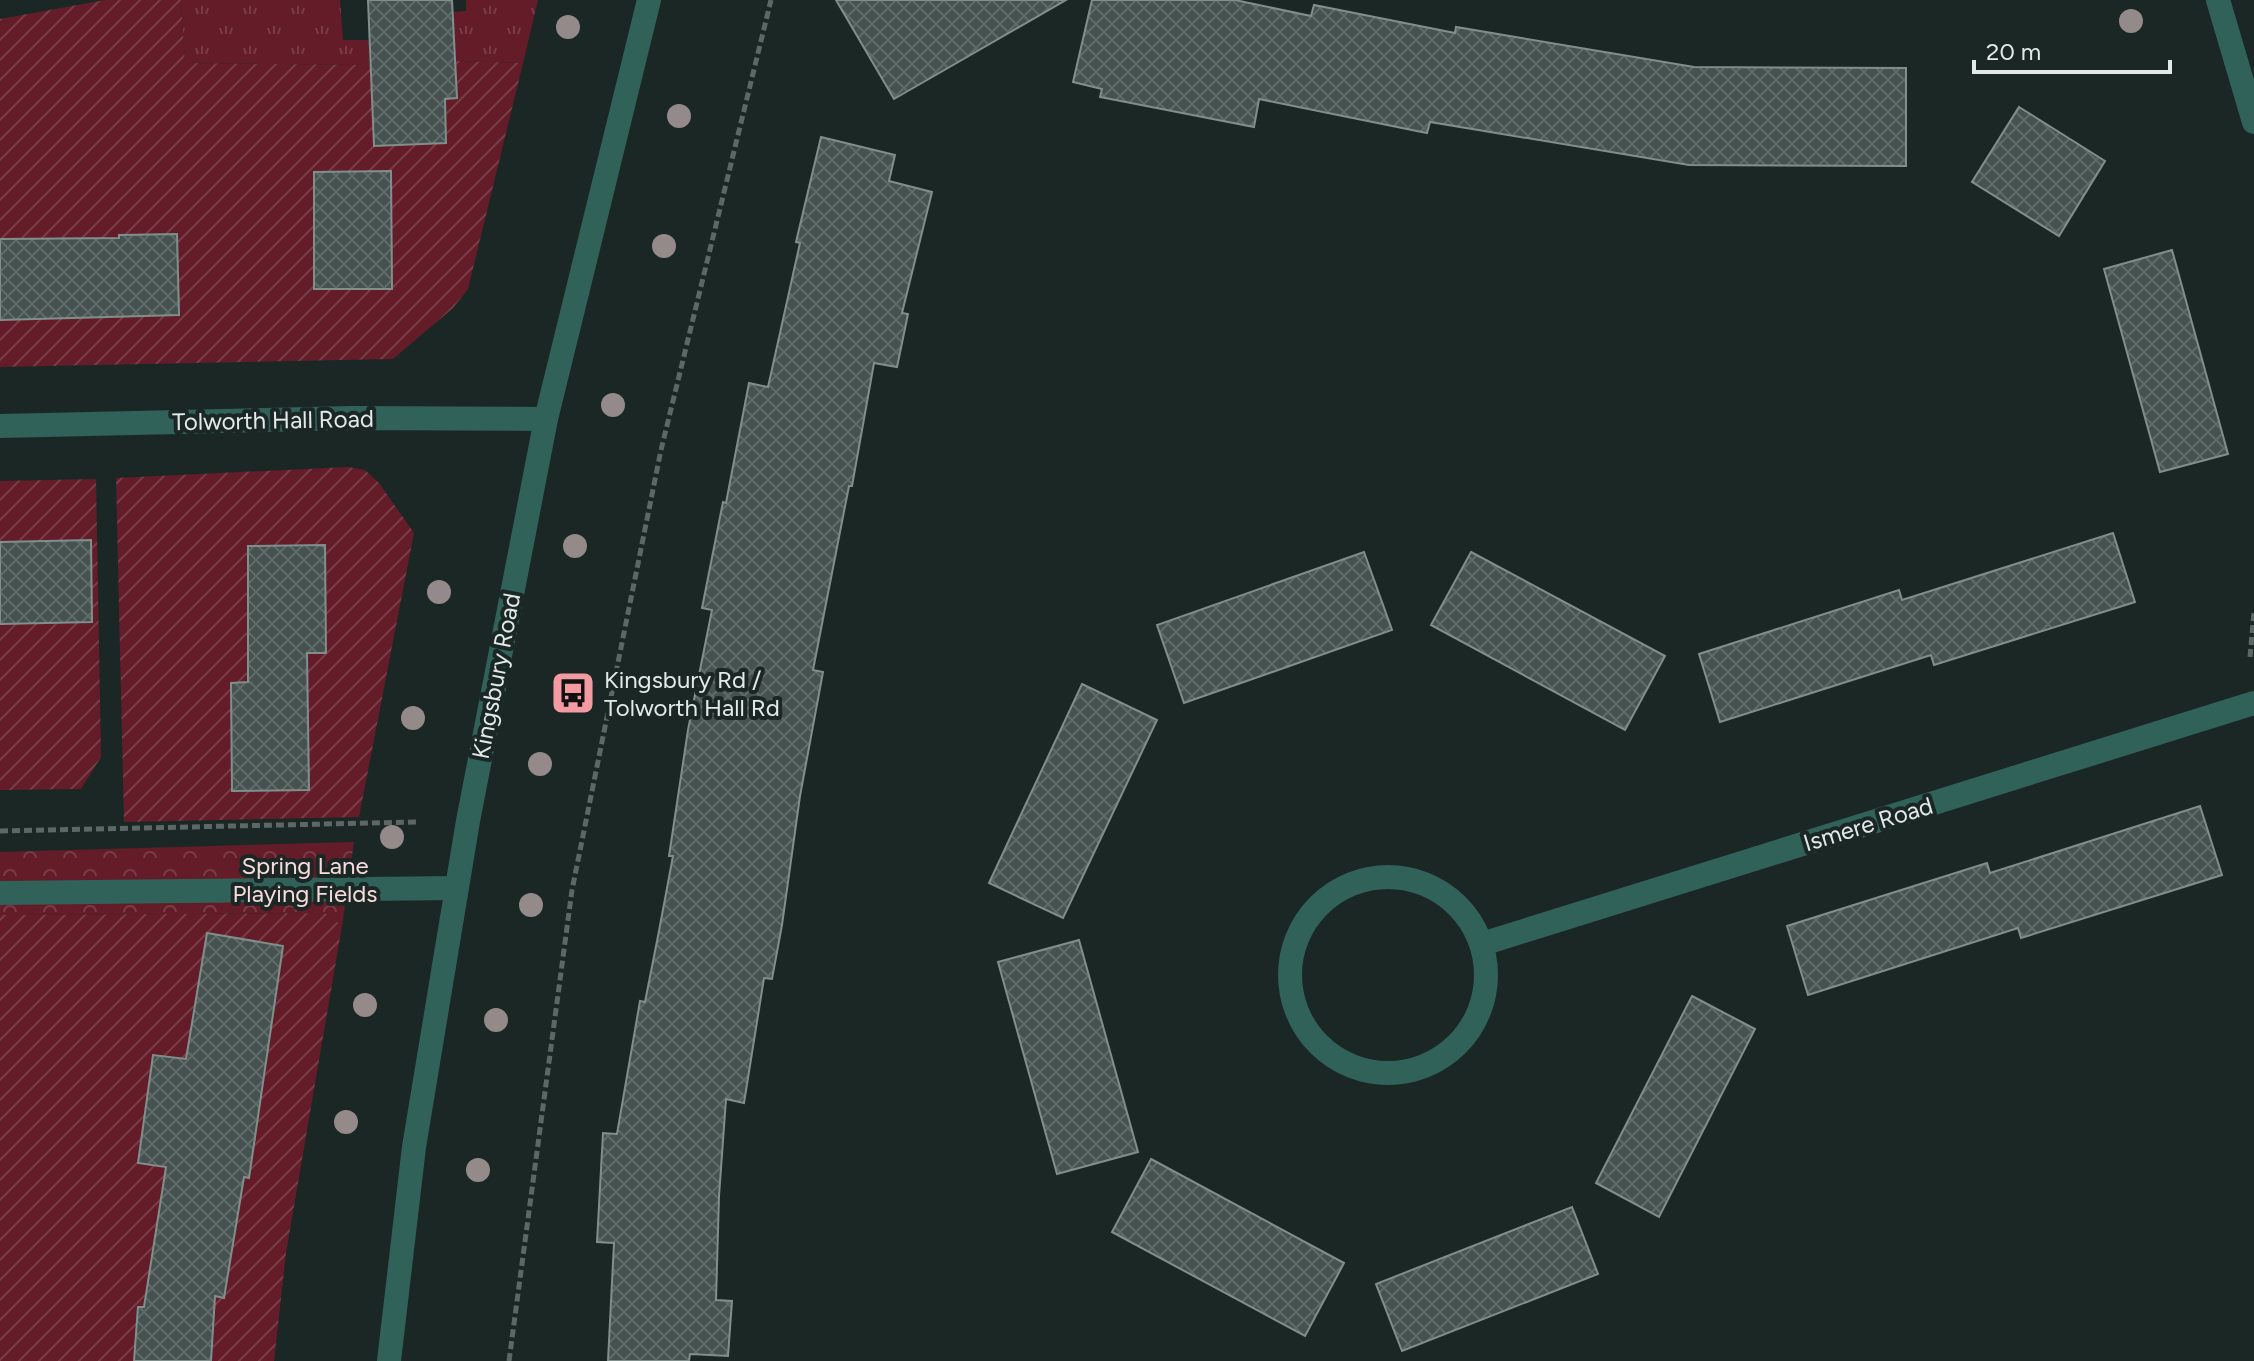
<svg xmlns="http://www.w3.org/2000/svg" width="2254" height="1361" viewBox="0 0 2254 1361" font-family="Figtree,sans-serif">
<defs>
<pattern id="grass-tufts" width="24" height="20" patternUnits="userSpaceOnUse" patternTransform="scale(2)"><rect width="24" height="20" fill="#631c28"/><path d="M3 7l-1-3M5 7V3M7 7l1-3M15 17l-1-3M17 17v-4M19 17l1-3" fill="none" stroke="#793d47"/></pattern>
<pattern id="forest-crowns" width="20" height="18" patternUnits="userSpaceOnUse" patternTransform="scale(2)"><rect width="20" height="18" fill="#631c28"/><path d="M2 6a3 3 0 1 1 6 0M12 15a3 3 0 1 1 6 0" fill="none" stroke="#793d47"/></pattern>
<pattern id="garden-furrows" width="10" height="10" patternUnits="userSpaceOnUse" patternTransform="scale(2)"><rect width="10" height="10" fill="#631c28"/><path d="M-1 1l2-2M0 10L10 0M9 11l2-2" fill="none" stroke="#793d47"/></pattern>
<pattern id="building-cross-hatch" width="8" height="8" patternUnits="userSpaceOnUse" patternTransform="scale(2)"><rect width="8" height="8" fill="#455250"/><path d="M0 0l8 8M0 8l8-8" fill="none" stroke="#606b69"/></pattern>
</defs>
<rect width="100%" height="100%" fill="#1b2725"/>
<g fill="url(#grass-tufts)">
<path d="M181,0H340L343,40H369V65L185,63Z"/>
<path d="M466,0H538L523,63L455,61L453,12L466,11Z"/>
</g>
<path fill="url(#forest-crowns)" d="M354,842L342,926L325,913L0,915V852Z"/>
<g fill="url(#garden-furrows)">
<path d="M105,0H181L185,63L369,65L455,61L523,63L468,289L453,308L393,359L0,367V19Z"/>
<path d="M348,467L365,470L379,483L414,533L359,817L124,822L116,478Z"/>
<path d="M96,479L101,757L81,789L0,790V481Z"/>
<path d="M325,913L342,926L286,1253L274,1361H0V915Z"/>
</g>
<g fill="url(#building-cross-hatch)" stroke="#808f8c" stroke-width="2">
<path d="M368,0H452L457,98L445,99L446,143L374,146Z"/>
<path d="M836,0H1066L894,99Z"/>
<path d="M1092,0H1235L1311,16L1314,5L1455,33L1456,27L1694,67L1906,68V166L1689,165L1430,122L1427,133L1259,99L1254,127L1100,97L1102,89L1073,82Z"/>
<path d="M2019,107L2105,161L2059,236L1972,182Z"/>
<path d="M821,137L895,155L889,181L932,192L902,313L908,314L897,367L874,363L852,486H849L813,670L823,672L800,796L782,925L772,979L764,978L744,1103L726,1099L719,1196L716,1300L732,1301L728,1356L690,1354L689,1361H608L614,1243L597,1242L603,1133L617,1134L640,1001L645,1002L659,931L673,856H669L688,730L712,610L702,608L723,502L726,503L749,383L768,387L800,243L796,242Z"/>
<path d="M391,171L392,289H314V172Z"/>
<path d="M177,234L179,315L0,320V239L119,238V235Z"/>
<path d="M2172,250L2228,454L2160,472L2104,269Z"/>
<path d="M2113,533L2135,602L1934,665L1931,655L1720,722L1699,654L1899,590L1902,600Z"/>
<path d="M91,540L92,622L0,624V542Z"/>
<path d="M325,545L326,653H307L309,790L232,791L231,683L248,682V546Z"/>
<path d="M1364,552L1392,630L1184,703L1157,625Z"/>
<path d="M1471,552L1665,656L1625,730L1431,625Z"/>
<path d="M1082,684L1157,720L1063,918L989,883Z"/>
<path d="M2200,806L2222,875L2021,938L2018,928L1808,995L1787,926L1987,863L1990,873Z"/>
<path d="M207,933L283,946L249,1178L244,1177L224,1298L215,1296L211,1361H134L138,1307H144L166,1167L138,1163L153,1055L186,1059Z"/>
<path d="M1079,940L1138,1152L1057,1174L998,962Z"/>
<path d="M1692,996L1755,1029L1659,1217L1596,1183Z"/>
<path d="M1151,1159L1344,1263L1305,1336L1112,1232Z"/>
<path d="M1572,1207L1598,1274L1402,1351L1376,1284Z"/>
</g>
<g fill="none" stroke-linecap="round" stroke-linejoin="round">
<g stroke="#5d6866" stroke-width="5" stroke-dasharray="8 4" stroke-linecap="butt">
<path d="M2250,657L2254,612"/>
<path d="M0,831L419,822"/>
<path d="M509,1361L572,890L661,450L771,0"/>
</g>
<g stroke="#30625a" stroke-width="24">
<path d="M2218,0L2254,122"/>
<path d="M0,426L351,418L546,419"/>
<circle cx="1388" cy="975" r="98"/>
<path d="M0,893L455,888"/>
<path d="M1482,944L2254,703"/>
<path d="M389,1361L414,1147L468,821L546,419L649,0"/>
</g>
</g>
<g fill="#948a8a">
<circle cx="2131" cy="21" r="12"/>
<circle cx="568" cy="27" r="12"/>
<circle cx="679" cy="116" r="12"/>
<circle cx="664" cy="246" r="12"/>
<circle cx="613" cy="405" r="12"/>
<circle cx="575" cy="546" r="12"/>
<circle cx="439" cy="592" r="12"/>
<circle cx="413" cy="718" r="12"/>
<circle cx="540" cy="764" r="12"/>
<circle cx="392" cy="837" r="12"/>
<circle cx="531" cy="905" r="12"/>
<circle cx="365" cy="1005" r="12"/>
<circle cx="496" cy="1020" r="12"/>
<circle cx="346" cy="1122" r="12"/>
<circle cx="478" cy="1170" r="12"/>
</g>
<defs>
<g id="bus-square" transform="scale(2.3)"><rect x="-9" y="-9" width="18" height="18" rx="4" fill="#f49aa2" stroke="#1b2725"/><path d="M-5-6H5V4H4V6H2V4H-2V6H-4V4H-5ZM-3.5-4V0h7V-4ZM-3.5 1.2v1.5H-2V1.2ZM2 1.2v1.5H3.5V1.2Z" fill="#111"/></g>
</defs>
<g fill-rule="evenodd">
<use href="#bus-square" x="573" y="693"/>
</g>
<g text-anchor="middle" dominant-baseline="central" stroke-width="8" stroke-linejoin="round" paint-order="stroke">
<g font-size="24" fill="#e2eae8" stroke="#1b2725">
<text transform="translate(273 420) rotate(-1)">Tolworth Hall Road</text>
<text transform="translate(496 676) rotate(-79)">Kingsbury Road</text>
<text transform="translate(1868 824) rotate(-17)">Ismere Road</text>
</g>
<g font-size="24" fill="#e2eae8" stroke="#1b2725" text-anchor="start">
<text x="604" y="679">Kingsbury Rd /<tspan x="604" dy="28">Tolworth Hall Rd</tspan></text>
</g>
<g font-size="24" fill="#f7dbdd" stroke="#1b2725">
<text x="305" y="865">Spring Lane<tspan x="305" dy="28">Playing Fields</tspan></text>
</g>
</g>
<path d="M1974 60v12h196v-12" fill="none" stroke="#e2eae8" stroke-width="4"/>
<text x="1986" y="60" font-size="24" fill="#e2eae8" stroke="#1b2725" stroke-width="6" paint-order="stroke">20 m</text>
</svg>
